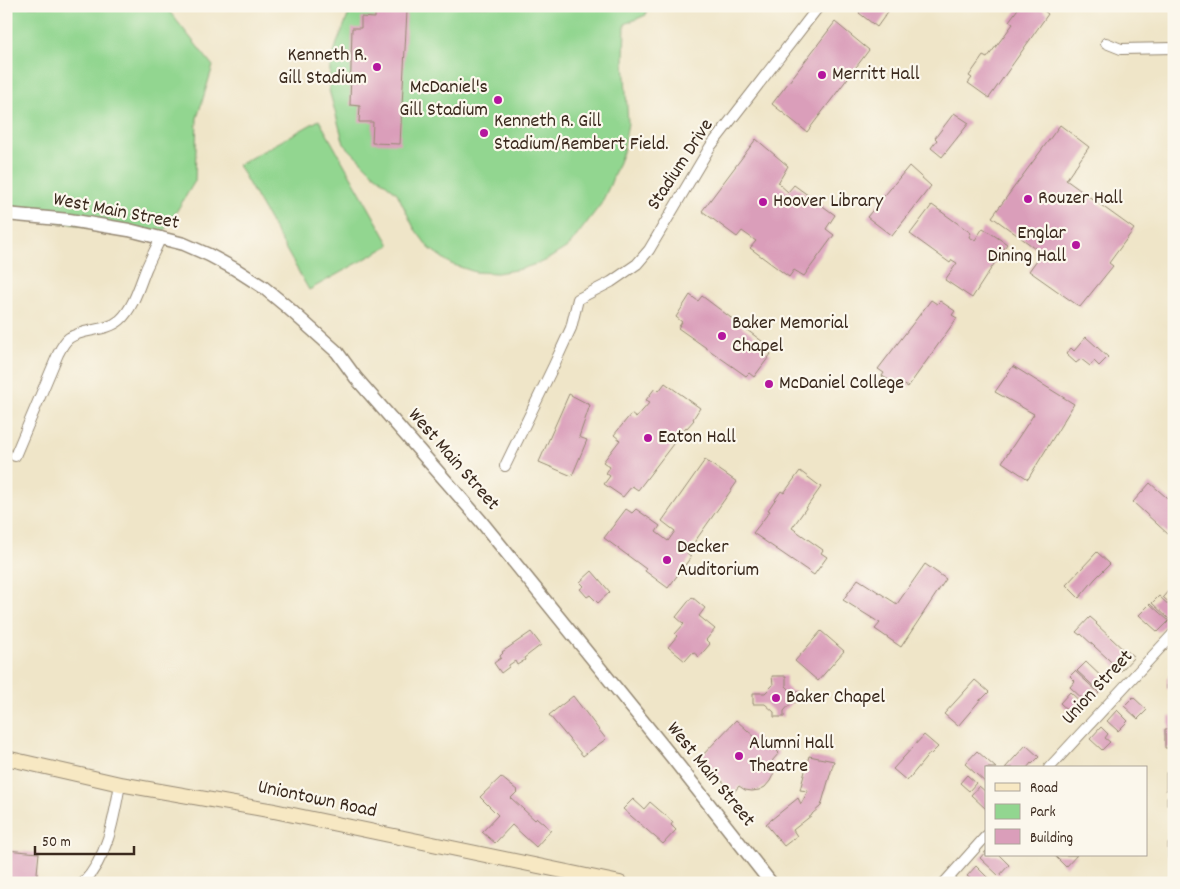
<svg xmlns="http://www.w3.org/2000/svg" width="1180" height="889" viewBox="0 0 1180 889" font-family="Dekko,sans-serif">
<rect width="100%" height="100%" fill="#fbf7ec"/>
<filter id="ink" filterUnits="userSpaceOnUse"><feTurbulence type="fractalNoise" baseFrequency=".02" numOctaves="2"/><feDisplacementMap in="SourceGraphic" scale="10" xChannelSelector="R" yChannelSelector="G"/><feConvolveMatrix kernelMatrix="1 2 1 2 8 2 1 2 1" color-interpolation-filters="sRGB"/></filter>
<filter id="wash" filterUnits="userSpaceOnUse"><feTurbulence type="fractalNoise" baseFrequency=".0096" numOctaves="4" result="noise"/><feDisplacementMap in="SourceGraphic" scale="20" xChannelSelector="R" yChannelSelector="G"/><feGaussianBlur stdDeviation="1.12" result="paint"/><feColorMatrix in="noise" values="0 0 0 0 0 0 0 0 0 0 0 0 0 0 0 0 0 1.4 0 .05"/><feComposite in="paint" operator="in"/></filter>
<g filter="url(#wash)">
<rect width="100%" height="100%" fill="#efe5c8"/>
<g fill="#92d690" stroke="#668057">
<path d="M6,6H165L213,66L197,118L195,181L161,237L6,214Z"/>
<path d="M352,6H647L646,15L625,24L624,61L628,123L623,152L610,185L601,204L569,246L545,261L521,269L497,273L475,272L451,264L429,248L414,228L397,193L371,171L344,144L329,90L330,66L337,43Z"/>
<path d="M319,120L390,245L309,290L238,165Z"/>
</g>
<g id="blocks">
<g fill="#da9eba">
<path d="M864,6H892L877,27L859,13Z"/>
<path d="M1020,6H1038L1048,14L989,98L968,83L972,78L969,76L983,56L987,58L1013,24L1009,21Z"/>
<path d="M375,9L407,11L400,144L372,143L373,122H359L360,106L350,105L352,28H361V17L375,18Z"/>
<path d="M835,22L869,50L807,132L772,104Z"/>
<path d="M954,113L969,123L942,157L931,148L937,140L935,138Z"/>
<path d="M1060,125L1089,147L1066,180L1134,229L1109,263L1113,266L1080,307L1029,271L1042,253L992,217Z"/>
<path d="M756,139L788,166L778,183L788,192L794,185L835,215L826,229L834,235L804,276L794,270L789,277L750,248L756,241L742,231L737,237L702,211Z"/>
<path d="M909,166L931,186L892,236L867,217Z"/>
<path d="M932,205L971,233L969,237L975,240L983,228L1007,244L972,298L945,280L957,263L952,260L950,263L910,234Z"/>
<path d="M690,295L698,301L702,296L767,345L765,350L771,354L754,377L749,373L746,376L678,328L682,322L676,317Z"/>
<path d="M931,300L937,304L940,301L955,311L952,315L957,318L908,387L901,383L899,386L882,376L884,373L878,369Z"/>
<path d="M1086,337L1108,357L1099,366L1094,361L1090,366L1081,359L1076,363L1066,354L1071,348L1074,351Z"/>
<path d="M1013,366L1074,404L1028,479L1002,462L1034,414L995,392Z"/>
<path d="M665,383L700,408L693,419L694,420L687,428L686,427L638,490L632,486L623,497L604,484L610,476L606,473L610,467L603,462L620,440L614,435L631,414L636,418L650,402L646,400L655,388L659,391Z"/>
<path d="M569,394L590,405L579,437L587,440L572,476L539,462Z"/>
<path d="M705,460L737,482L693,544L687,554L691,557L668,588L645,571L646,569L604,538L626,509L632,513L636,509L660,526L656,532L668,541L675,531L662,521Z"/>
<path d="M800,471L821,487L792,528L823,550L821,553L827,557L814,575L753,533L770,511L768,510L781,491L784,493Z"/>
<path d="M1150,483L1174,504V531L1169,535L1133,502Z"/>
<path d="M1097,552L1110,564L1095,579L1079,598L1066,585Z"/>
<path d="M925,564L946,579L901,647L875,629L880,623L843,600L858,579L897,604Z"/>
<path d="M592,571L610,592L598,603L590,595L587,597L580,589L584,586L580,582Z"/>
<path d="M1169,590L1174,594V607L1163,597Z"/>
<path d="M1159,596L1174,610V616L1170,620L1152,603Z"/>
<path d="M692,597L705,608L699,616L715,629L706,640L710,644L699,657L693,652L685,661L668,647L677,636L675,634L684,624L676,617Z"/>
<path d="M1150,604L1169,621L1158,632L1139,615Z"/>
<path d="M1090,617L1097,623L1096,624L1126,652L1127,651L1134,657L1121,671L1081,634L1080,635L1076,632Z"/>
<path d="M821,631L844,651L818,681L795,661Z"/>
<path d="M531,632L541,645L524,658L525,660L517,665L515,661L509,665V667L501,673L494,663L501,658L500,656L503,653L502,652Z"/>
<path d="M1086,662L1108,683L1100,692L1077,671Z"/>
<path d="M1075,671L1099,693L1088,704L1070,687L1075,681L1070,676Z"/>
<path d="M772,676H786V686L791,691H799L800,702H792L784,711V717H774V712L765,704H753V693H765L773,685Z"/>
<path d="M1174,676V689H1167V677Z"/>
<path d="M975,680L989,692L982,699H981L958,726L944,714Z"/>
<path d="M1070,692L1085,706L1075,717L1060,703Z"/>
<path d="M573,696L606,739L583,756L549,715Z"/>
<path d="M1133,697L1147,710L1138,719L1124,706Z"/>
<path d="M1117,710L1128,721L1118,731L1107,721Z"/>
<path d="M1174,716V748H1165V729H1169V717Z"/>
<path d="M736,720L768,749L771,745L779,753L772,761L774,767L773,775L770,781L765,787L759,790L752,791L745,790L739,786L734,792L699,759Z"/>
<path d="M1101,727L1108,734L1105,738L1110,742L1102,750L1090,739Z"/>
<path d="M924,735L938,747L931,754L930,753L907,781L893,769Z"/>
<path d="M1026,745L1039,757L1032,764L1031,763L1027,768H1005Z"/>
<path d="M977,751L996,768H986V783L965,764Z"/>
<path d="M809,756L834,761L821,806L812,814V815L793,830L797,836L784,846L766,824L798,798L801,804L808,791L800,790Z"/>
<rect x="1166" y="773" width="8" height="17"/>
<path d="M967,775L976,783L969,791L960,783Z"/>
<path d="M501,777L518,791L511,798L535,820L537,818L551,830L536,847L512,825L495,843L482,832L498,815L480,797Z"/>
<path d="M979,786L986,792V809L971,795Z"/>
<rect x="1167" y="797" width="7" height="8"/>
<path d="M633,799L644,809L650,802L673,822L671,825L676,830L663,844L623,809Z"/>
<rect x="1168" y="843" width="6" height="15"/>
<path d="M6,850L39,853L36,883H6Z"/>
<path d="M986,851V855H999L1009,865L999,876L980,858Z"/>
<path d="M1054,855H1077L1066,867Z"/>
<path d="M976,866L989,879L985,883H972L973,881L967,876Z"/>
</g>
</g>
</g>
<g filter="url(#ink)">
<use href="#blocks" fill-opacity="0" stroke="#958873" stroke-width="1"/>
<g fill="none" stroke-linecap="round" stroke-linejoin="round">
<g stroke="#958873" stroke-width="12">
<g id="minor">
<path d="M1106,43L1121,49L1174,48"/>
<path d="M15,456L58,354C61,348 64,342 69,338C84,328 106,332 120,320C133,309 140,284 146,269C151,258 156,248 161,237"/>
<path d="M505,466L554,365L571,328L578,299L611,282L637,264L649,250L710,147L819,6"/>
<path d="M1049,768L1174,633"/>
<path d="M83,883C108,857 114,818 120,784"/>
<path d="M944,883L986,836"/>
</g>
</g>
<g stroke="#958873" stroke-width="15">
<path id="tertiary" d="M6,214L69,220L129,230L184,244L209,255L235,269L263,287L286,306L337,352L356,378L480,520L671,756L771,883"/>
</g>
<g stroke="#958873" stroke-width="16">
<path id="secondary" d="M6,758L120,784L274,811L620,883"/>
</g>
<use href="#minor" stroke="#fff" stroke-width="10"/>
<use href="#tertiary" stroke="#fff" stroke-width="12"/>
<use href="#secondary" stroke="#f7e8c3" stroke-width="14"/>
</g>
</g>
<g fill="#b5179e" stroke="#fbf7ec" stroke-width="2">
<circle cx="377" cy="67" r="5"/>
<circle cx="822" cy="75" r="5"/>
<circle cx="498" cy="100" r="5"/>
<circle cx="484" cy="133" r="5"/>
<circle cx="1028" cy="199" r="5"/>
<circle cx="763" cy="202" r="5"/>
<circle cx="1076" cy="245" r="5"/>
<circle cx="722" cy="336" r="5"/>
<circle cx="769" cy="384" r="5"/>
<circle cx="648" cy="438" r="5"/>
<circle cx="667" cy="560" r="5"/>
<circle cx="776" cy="698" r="5"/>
<circle cx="739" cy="756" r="5"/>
</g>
<g text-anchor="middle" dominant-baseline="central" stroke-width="4.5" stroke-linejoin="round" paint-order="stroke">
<g font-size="20" fill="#3b2a1e" stroke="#fbf7ec" text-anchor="start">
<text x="367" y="56" text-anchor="end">Kenneth R.<tspan x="367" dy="23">Gill Stadium</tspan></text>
<text x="832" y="75">Merritt Hall</text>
<text x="488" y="88" text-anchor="end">McDaniel's<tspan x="488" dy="23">Gill Stadium</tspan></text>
<text x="494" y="122">Kenneth R. Gill<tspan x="494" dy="23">Stadium/Rembert Field.</tspan></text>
<text x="1038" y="199">Rouzer Hall</text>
<text x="773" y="202">Hoover Library</text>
<text x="1066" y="234" text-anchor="end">Englar<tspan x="1066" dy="23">Dining Hall</tspan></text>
<text x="732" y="324">Baker Memorial<tspan x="732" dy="23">Chapel</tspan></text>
<text x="779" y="384">McDaniel College</text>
<text x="658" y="438">Eaton Hall</text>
<text x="677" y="548">Decker<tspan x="677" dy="23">Auditorium</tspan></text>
<text x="786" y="698">Baker Chapel</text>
<text x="749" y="744">Alumni Hall<tspan x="749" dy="23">Theatre</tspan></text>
</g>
<g font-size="20" fill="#3b2a1e" stroke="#fbf7ec">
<text transform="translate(681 165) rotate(-57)">Stadium Drive</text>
<text transform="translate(116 212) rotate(11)">West Main Street</text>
<text transform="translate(453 460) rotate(49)">West Main Street</text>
<text transform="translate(1098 688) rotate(-47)">Union Street</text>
<text transform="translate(710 775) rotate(51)">West Main Street</text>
<text transform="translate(317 800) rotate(12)">Uniontown Road</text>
</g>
</g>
<rect width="1180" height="889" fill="none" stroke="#fbf7ec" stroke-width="25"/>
<rect x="985" y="766" width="162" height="90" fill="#fbf7ec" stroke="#aea59a"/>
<rect x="995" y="783" width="25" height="8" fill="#f7e8c3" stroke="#aea59a"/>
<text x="1030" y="792" font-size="15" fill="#3b2a1e">Road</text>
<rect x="995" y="804" width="25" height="15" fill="#92d690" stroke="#aea59a"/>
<text x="1030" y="816" font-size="15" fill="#3b2a1e">Park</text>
<rect x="995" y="829" width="25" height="15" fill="#da9eba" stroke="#aea59a"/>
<text x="1030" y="842" font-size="15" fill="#3b2a1e">Building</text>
<path d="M35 846v8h99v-8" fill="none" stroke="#3b2a1e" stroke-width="2.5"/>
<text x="42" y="846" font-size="15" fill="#3b2a1e" stroke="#fbf7ec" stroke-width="4" paint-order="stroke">50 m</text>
</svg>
